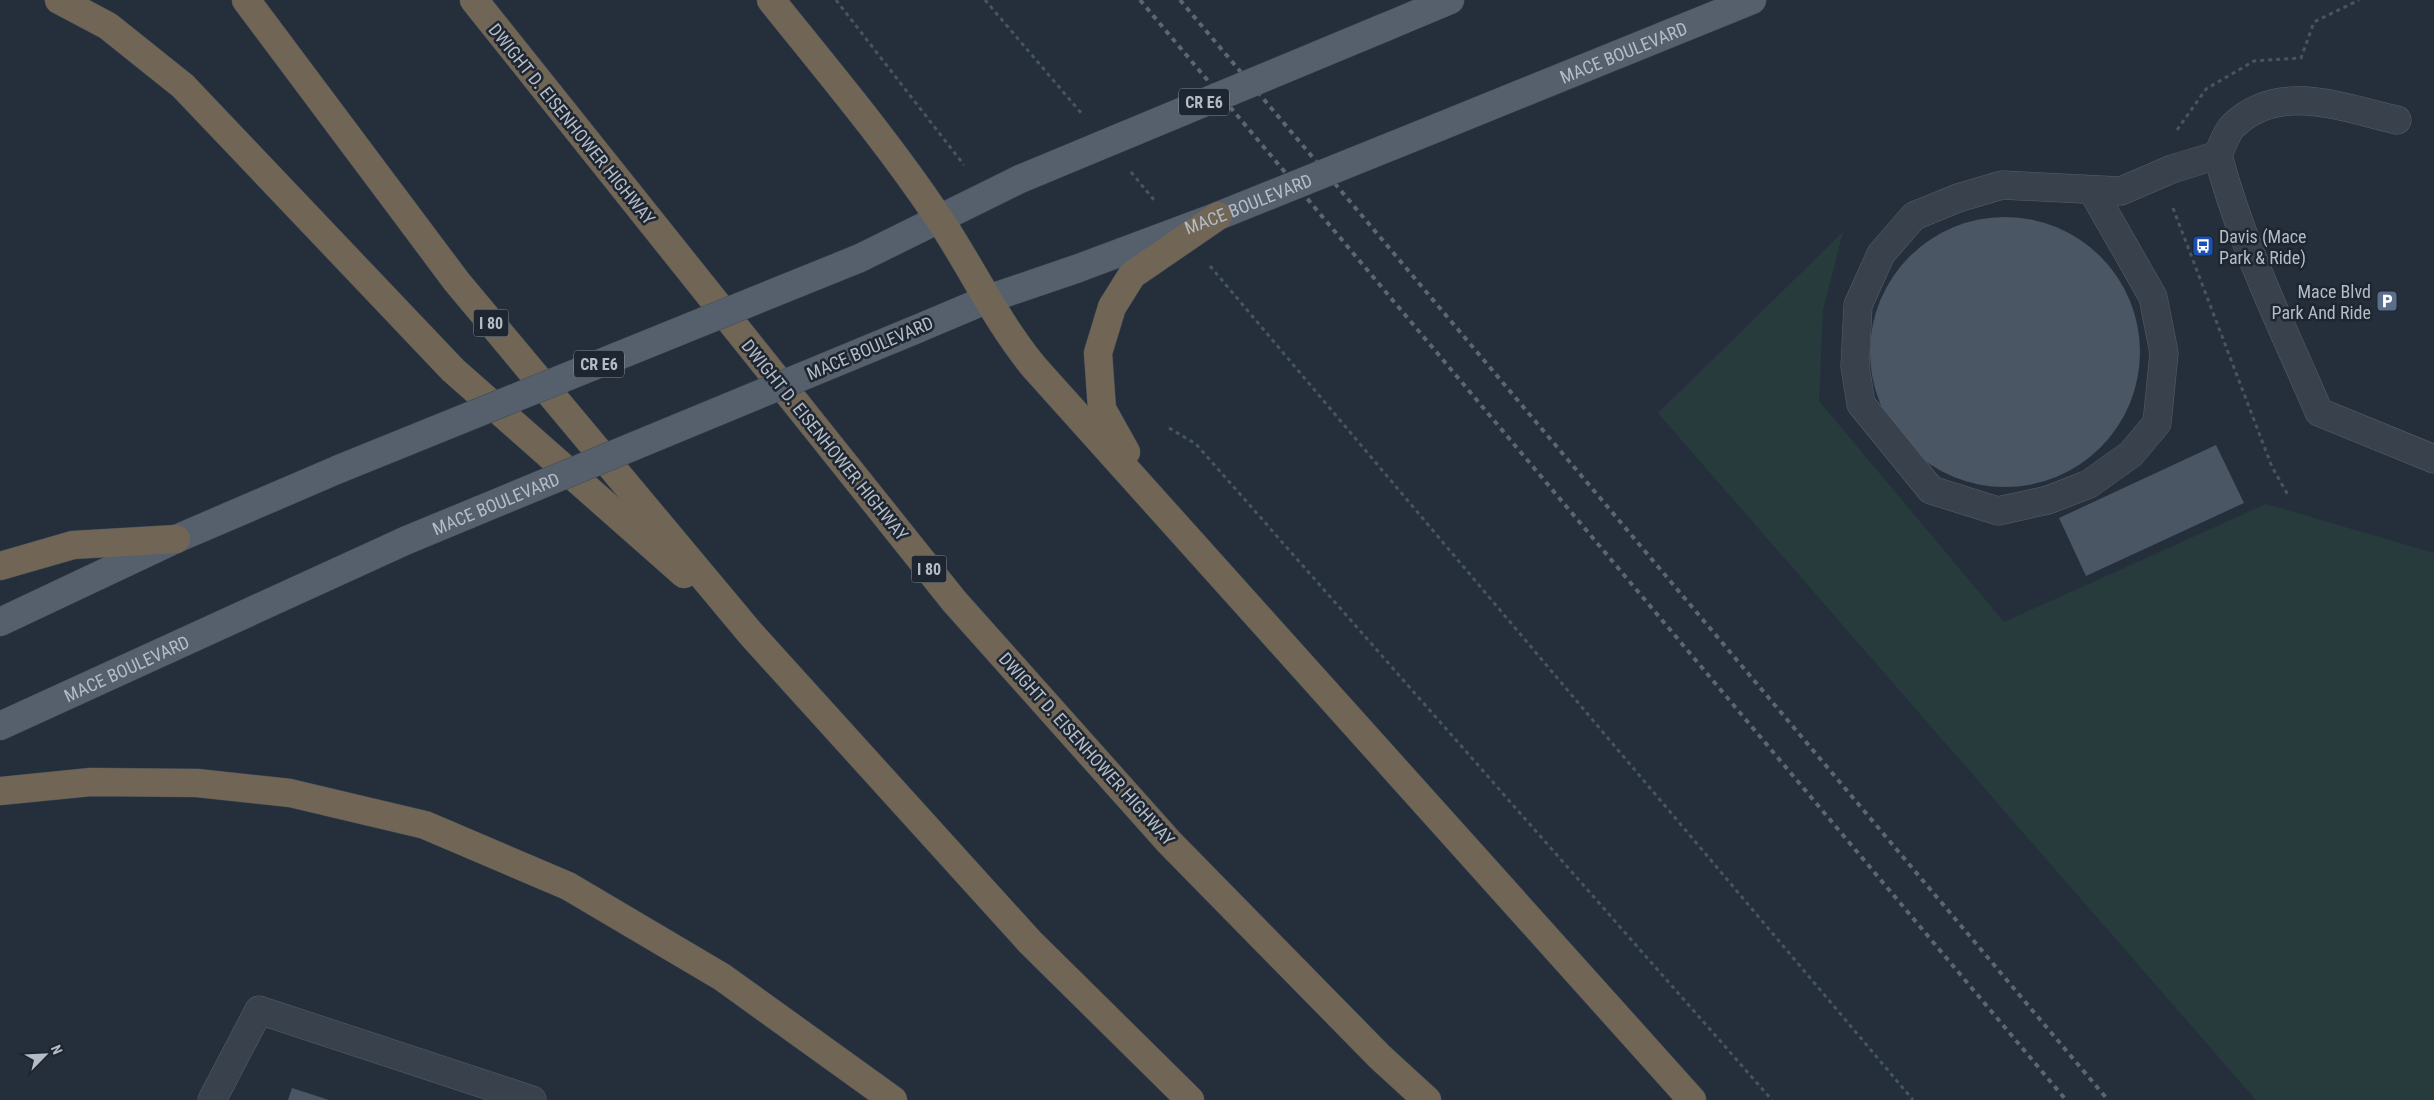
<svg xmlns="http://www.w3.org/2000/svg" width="2434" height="1100" viewBox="0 0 2434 1100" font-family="'Roboto Condensed',sans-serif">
<rect width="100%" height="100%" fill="#252f3c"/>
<path fill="#273b3d" d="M1843,232L1823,310L1819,401L2004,622L2266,504L2434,553V1100H2256L1658,413Z"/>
<g fill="#4b5664">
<circle cx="2005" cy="352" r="135"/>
<path d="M2216,445L2244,503L2086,576L2059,518Z"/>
<path d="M292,1088L329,1100H288Z"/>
</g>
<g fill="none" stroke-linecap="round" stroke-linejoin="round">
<g stroke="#565f6a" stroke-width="29">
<g id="minor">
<path d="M2397,120C2343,108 2280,81 2234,125C2227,131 2222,146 2218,155C2241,244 2283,328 2319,412L2434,459"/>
<path d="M2092,190L2153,297L2164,353L2157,423L2131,454L2089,484L2048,500L1998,511L1931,490L1861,404L1855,366L1858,305L1881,254L1914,216L1958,198L2002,185L2121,191L2172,169L2218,155"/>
<path d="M212,1100L259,1010L532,1100"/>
</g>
</g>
<g stroke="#414a55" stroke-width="29">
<g id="major">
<path d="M1388,26L1450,0"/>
<path id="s1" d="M1439,127L1752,0"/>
<path d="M860,258L1020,179"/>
<path d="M917,329L988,299L1076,269"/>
<path d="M0,622L176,539L339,469"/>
<path id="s2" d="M0,726L407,540"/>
</g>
</g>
<g stroke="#434c57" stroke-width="29">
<g id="highway">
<path d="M59,0L108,26L183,86L453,370L684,574"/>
<path d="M246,0L457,282L751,634L1030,942L1190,1100"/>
<path d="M474,0L954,601L1169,842L1380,1057L1427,1100"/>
<path d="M771,0C828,71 887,141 938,217C971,266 996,321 1034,367L1692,1100"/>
<path d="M1112,307L1098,353L1102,409L1126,452"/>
<path d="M0,566L73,545L176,539"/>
<path d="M0,791L91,782L197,783L290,793L425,825L568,886L722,977L893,1100"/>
</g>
</g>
<g stroke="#44575a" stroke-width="3" stroke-dasharray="4 4" stroke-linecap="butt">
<path d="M836,0L964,165"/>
<path d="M985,0L1082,114"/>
<path d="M2177,130L2206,89L2254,61L2301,58L2314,22L2359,0"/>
<path d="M1131,172L1154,200"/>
<path d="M2173,208L2272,467L2288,495"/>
<path d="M1210,266L1913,1100"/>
<path d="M1169,428L1196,444L1772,1100"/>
</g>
<use href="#minor" stroke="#38414c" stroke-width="28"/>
<use href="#major" stroke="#56606c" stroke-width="28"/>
<use href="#highway" stroke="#716656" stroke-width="28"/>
<g stroke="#5b6573" stroke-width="4" stroke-dasharray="5 5" stroke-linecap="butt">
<path d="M1140,0L2066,1100"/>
<path d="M1180,0L2108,1100"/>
</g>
<g stroke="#414a55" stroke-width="29" stroke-linecap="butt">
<g id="major-bridge">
<path d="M1020,179L1388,26"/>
<path id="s3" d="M1076,269L1218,216L1439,127"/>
<path d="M339,469L860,258"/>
<path id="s4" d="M407,540L917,329"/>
</g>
</g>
<g stroke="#434c57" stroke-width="29" stroke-linecap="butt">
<path id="highway-bridge" d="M1112,307L1132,275L1218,216"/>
</g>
<use href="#major-bridge" stroke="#56606c" stroke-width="28"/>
<use href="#highway-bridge" stroke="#716656" stroke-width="28"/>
</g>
<defs>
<g id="bus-square" transform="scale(1.125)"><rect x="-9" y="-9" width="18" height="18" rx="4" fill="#1a4fb4" stroke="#1d2631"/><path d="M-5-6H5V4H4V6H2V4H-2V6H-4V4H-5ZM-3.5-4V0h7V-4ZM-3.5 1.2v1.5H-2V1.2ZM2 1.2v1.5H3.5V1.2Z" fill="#fff"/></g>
<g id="parking-square" transform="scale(1.125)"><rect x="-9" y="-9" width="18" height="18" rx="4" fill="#5c6f8a" stroke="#1d2631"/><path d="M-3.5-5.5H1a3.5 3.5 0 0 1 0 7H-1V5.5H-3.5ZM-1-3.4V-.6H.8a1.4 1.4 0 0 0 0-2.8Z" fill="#fff"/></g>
</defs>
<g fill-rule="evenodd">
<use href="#bus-square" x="2203" y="246"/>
<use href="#parking-square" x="2387" y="301"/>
</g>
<g text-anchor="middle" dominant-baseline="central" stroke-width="5" stroke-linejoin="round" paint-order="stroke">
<g fill="#1d2631" stroke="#878f9a" stroke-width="1">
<rect x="1179" y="88.5" width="50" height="27" rx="4"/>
<rect x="473.5" y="309.5" width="35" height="27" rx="4"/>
<rect x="574" y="350.5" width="50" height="27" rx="4"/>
<rect x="911.5" y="555.5" width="35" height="27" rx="4"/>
</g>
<g font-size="16" font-weight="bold" fill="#b4bcc7">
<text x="1204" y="102">CR E6</text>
<text x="491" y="323">I 80</text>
<text x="599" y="364">CR E6</text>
<text x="929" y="569">I 80</text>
</g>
<g font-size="18" fill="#b4bcc7" stroke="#1d2631">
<text stroke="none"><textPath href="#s1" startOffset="199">MACE BOULEVARD</textPath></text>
<text transform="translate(572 124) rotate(51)">DWIGHT D. EISENHOWER HIGHWAY</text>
<text stroke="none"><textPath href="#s3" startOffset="184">MACE BOULEVARD</textPath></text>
<text transform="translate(870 348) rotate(-23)">MACE BOULEVARD</text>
<text transform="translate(825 440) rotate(51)">DWIGHT D. EISENHOWER HIGHWAY</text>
<text stroke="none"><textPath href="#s4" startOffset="96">MACE BOULEVARD</textPath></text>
<text stroke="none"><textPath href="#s2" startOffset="139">MACE BOULEVARD</textPath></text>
<text transform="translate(1087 749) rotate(48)">DWIGHT D. EISENHOWER HIGHWAY</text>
</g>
<g font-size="18" fill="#b4bcc7" stroke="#1d2631" text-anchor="start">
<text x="2219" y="236">Davis (Mace<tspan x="2219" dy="21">Park &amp; Ride)</tspan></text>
<text x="2371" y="291" text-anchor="end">Mace Blvd<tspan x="2371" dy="21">Park And Ride</tspan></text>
</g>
</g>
<g transform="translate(45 1055) rotate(66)" stroke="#1d2631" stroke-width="4" paint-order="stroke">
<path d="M0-4L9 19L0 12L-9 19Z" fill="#b4bcc7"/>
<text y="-8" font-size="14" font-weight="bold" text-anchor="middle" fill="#b4bcc7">N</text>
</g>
</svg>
